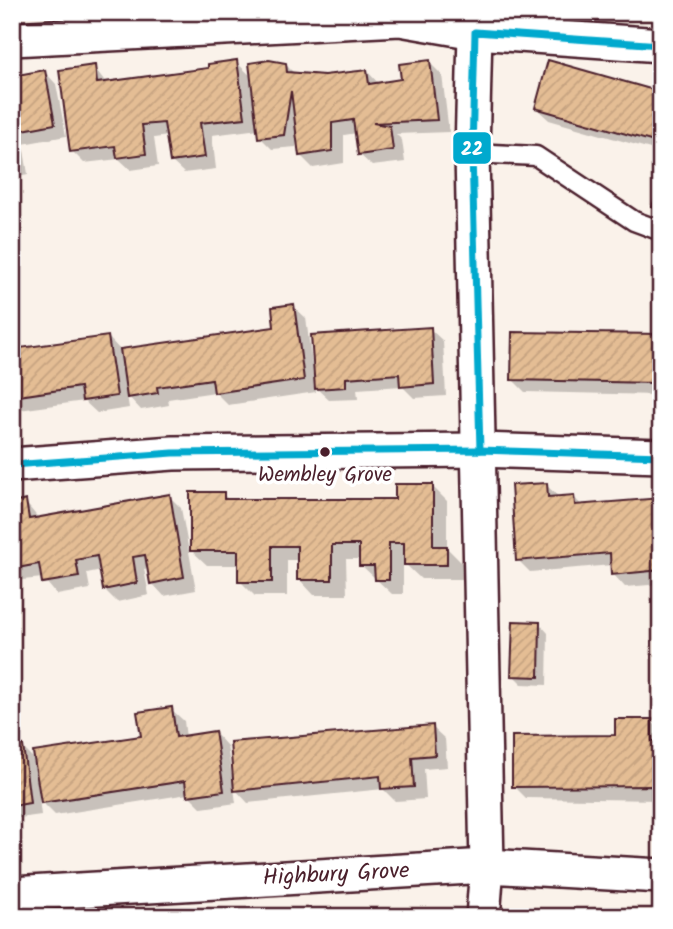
<svg xmlns="http://www.w3.org/2000/svg" width="673" height="929" viewBox="0 0 673 929" font-family="Kalam,sans-serif">
<defs>
<pattern id="building-hatch" width="6" height="6" patternUnits="userSpaceOnUse" patternTransform="scale(1.75)"><rect width="6" height="6" fill="#e4bd94"/><path d="M-1 1l2-2M0 6l6-6M5 7l2-2" fill="none" stroke="#c5a280"/></pattern>
</defs>
<rect width="100%" height="100%" fill="#faf2ea"/>
<filter id="ink" filterUnits="userSpaceOnUse"><feTurbulence type="fractalNoise" baseFrequency=".0143" numOctaves="2"/><feDisplacementMap in="SourceGraphic" scale="14" xChannelSelector="R" yChannelSelector="G"/><feConvolveMatrix kernelMatrix="1 2 1 2 8 2 1 2 1" color-interpolation-filters="sRGB"/></filter>
<g filter="url(#ink)">
<g fill="#0003">
<path d="M236,62L253,78L285,64L296,75L324,77L367,71L379,84L403,81L429,62L442,75L449,132L396,134L402,140L405,162L372,166L359,154L357,133L344,135V163L313,168L300,155L297,138L296,147L272,149L260,137L259,129L212,135L216,169L184,173L171,161L168,136L154,138L158,166L131,170L119,159L84,163L72,151L94,67L107,84L210,70Z"/>
<path d="M44,71L56,84L66,136L23,144L28,174L12,177V77Z"/>
<path d="M661,94V152L549,120L536,108Z"/>
<path d="M293,306L306,318L312,364L430,329L443,341L446,396L414,398L402,386L357,389L358,399L329,400L315,387L316,392L228,405L215,392L168,399L169,405L141,410L127,395L129,408L97,413L84,401L12,411V351L108,337L121,351L276,329Z"/>
<path d="M661,336V398L658,395L525,392L513,380Z"/>
<path d="M546,485L560,498L574,497L582,506L661,500V584L625,587L613,574L612,565L530,572L518,560Z"/>
<path d="M432,486L447,501V548L462,563V579H421L403,562V594H392L361,565V559H346L347,595H314L299,579V560H287V596H255L240,581V565H207L191,550L223,494L230,501H397Z"/>
<path d="M169,496L181,508L196,590L164,596L152,583L149,568L144,569L149,595L117,602L104,589L101,570L87,573L90,589L57,595L43,578L12,581V504L25,502L39,519Z"/>
<path d="M540,624L548,633L547,685L522,684L513,675Z"/>
<path d="M171,709L184,721L186,738L215,733L227,746L232,776L432,727L445,739L447,767L424,769L426,799L395,801L383,789L248,803L234,788L236,803L202,808L188,794L55,815L39,799L41,815L12,819V748L22,747L36,761L143,737Z"/>
<path d="M651,721L661,730V800L526,798L514,786Z"/>
</g>
<g fill="url(#building-hatch)" stroke="#4a1f2b" stroke-width="2">
<path d="M237,60L245,118L200,123L205,157L170,162L164,123L142,125L146,154L117,158L115,146L70,152L59,70L95,65L97,83L208,68V64Z"/>
<path d="M269,60L286,63L287,72L324,75L367,70L369,84L401,79L399,64L430,60L437,120L373,123L390,126L393,150L358,155L353,120L332,123V151L299,156L291,91L284,135L258,138L249,63Z"/>
<path d="M548,60L661,92V144L535,108Z"/>
<path d="M45,70L55,124L12,132V76Z"/>
<path d="M661,178V210L652,207Z"/>
<path d="M294,304L304,380L214,393L212,379L157,387L158,393L127,398L120,349L274,327L272,307Z"/>
<path d="M431,327L434,384L400,387L399,374L346,378V387L315,389L311,335Z"/>
<path d="M512,332L661,334V394L653,393L654,383L511,380Z"/>
<path d="M108,336L117,396L82,401L80,387L12,397V349Z"/>
<path d="M547,483L548,497L574,495L575,505L661,498V570L611,575L610,553L516,561L511,485Z"/>
<path d="M395,484H433V546H447V565H404V543H389V580H375L374,566H359V545H332V580H297V546H272V582H238V551H190V492H224V499H395Z"/>
<path d="M170,494L184,577L150,584L145,555L133,557L137,583L103,590L97,556L76,560L79,577L42,583L39,564L12,569V503L26,500L29,519Z"/>
<path d="M513,621L540,622L539,677L511,676Z"/>
<path d="M172,707L176,737L215,731L224,791L187,796L185,781L41,803L33,752L141,736L137,712Z"/>
<path d="M615,719H652V741H661V798H656V786L512,787V736L615,735Z"/>
<path d="M433,725L435,755L412,757L414,787L381,789L380,776L234,791L230,742Z"/>
<path d="M23,745L30,803L12,806V747Z"/>
</g>
<g fill="none" stroke-linecap="round" stroke-linejoin="round">
<g stroke="#4a1f2b" stroke-width="23">
<path id="lane" d="M472,153L536,156L634,221L661,231"/>
</g>
<g stroke="#4a1f2b" stroke-width="38">
<g id="street">
<path d="M475,32L472,153L487,866L483,917"/>
<path d="M12,39L400,19L475,32L661,45"/>
<path d="M12,465L173,453L480,450L661,456"/>
<path d="M12,894L487,866L661,876"/>
</g>
</g>
<use href="#lane" stroke="#fff" stroke-width="18"/>
<use href="#street" stroke="#fff" stroke-width="33"/>
<g stroke="#fff" stroke-width="12">
<g id="bus-1">
<path d="M480,450L472,153L475,32L661,45"/>
<path d="M12,465L173,453L480,450L661,456"/>
</g>
</g>
<use href="#bus-1" stroke="#00a9ce" stroke-width="7"/>
</g>
</g>
<circle fill="#4a1f2b" stroke="#fff" stroke-width="2.5" cx="325" cy="452" r="6"/>
<g text-anchor="middle" dominant-baseline="central" stroke-width="7" stroke-linejoin="round" paint-order="stroke">
<g font-size="21" fill="#4a1f2b" stroke="#fff">
<text x="325" y="475">Wembley Grove</text>
</g>
<g font-size="23" fill="#4a1f2b" stroke="#fff">
<text transform="translate(336 875) rotate(-3)">Highbury Grove</text>
</g>
</g>
<rect stroke="#fff" stroke-width="2.5" x="452" y="131" width="40" height="34" rx="7" fill="#00a9ce"/>
<g font-size="19" text-anchor="middle" font-weight="bold" fill="#fff">
<text x="472" y="155">22</text>
</g>
<rect width="673" height="929" fill="none" stroke="#fff" stroke-width="42"/>
<rect x="21" y="21" width="631" height="887" fill="none" stroke="#4a1f2b" stroke-width="2.5" filter="url(#ink)"/>
</svg>
